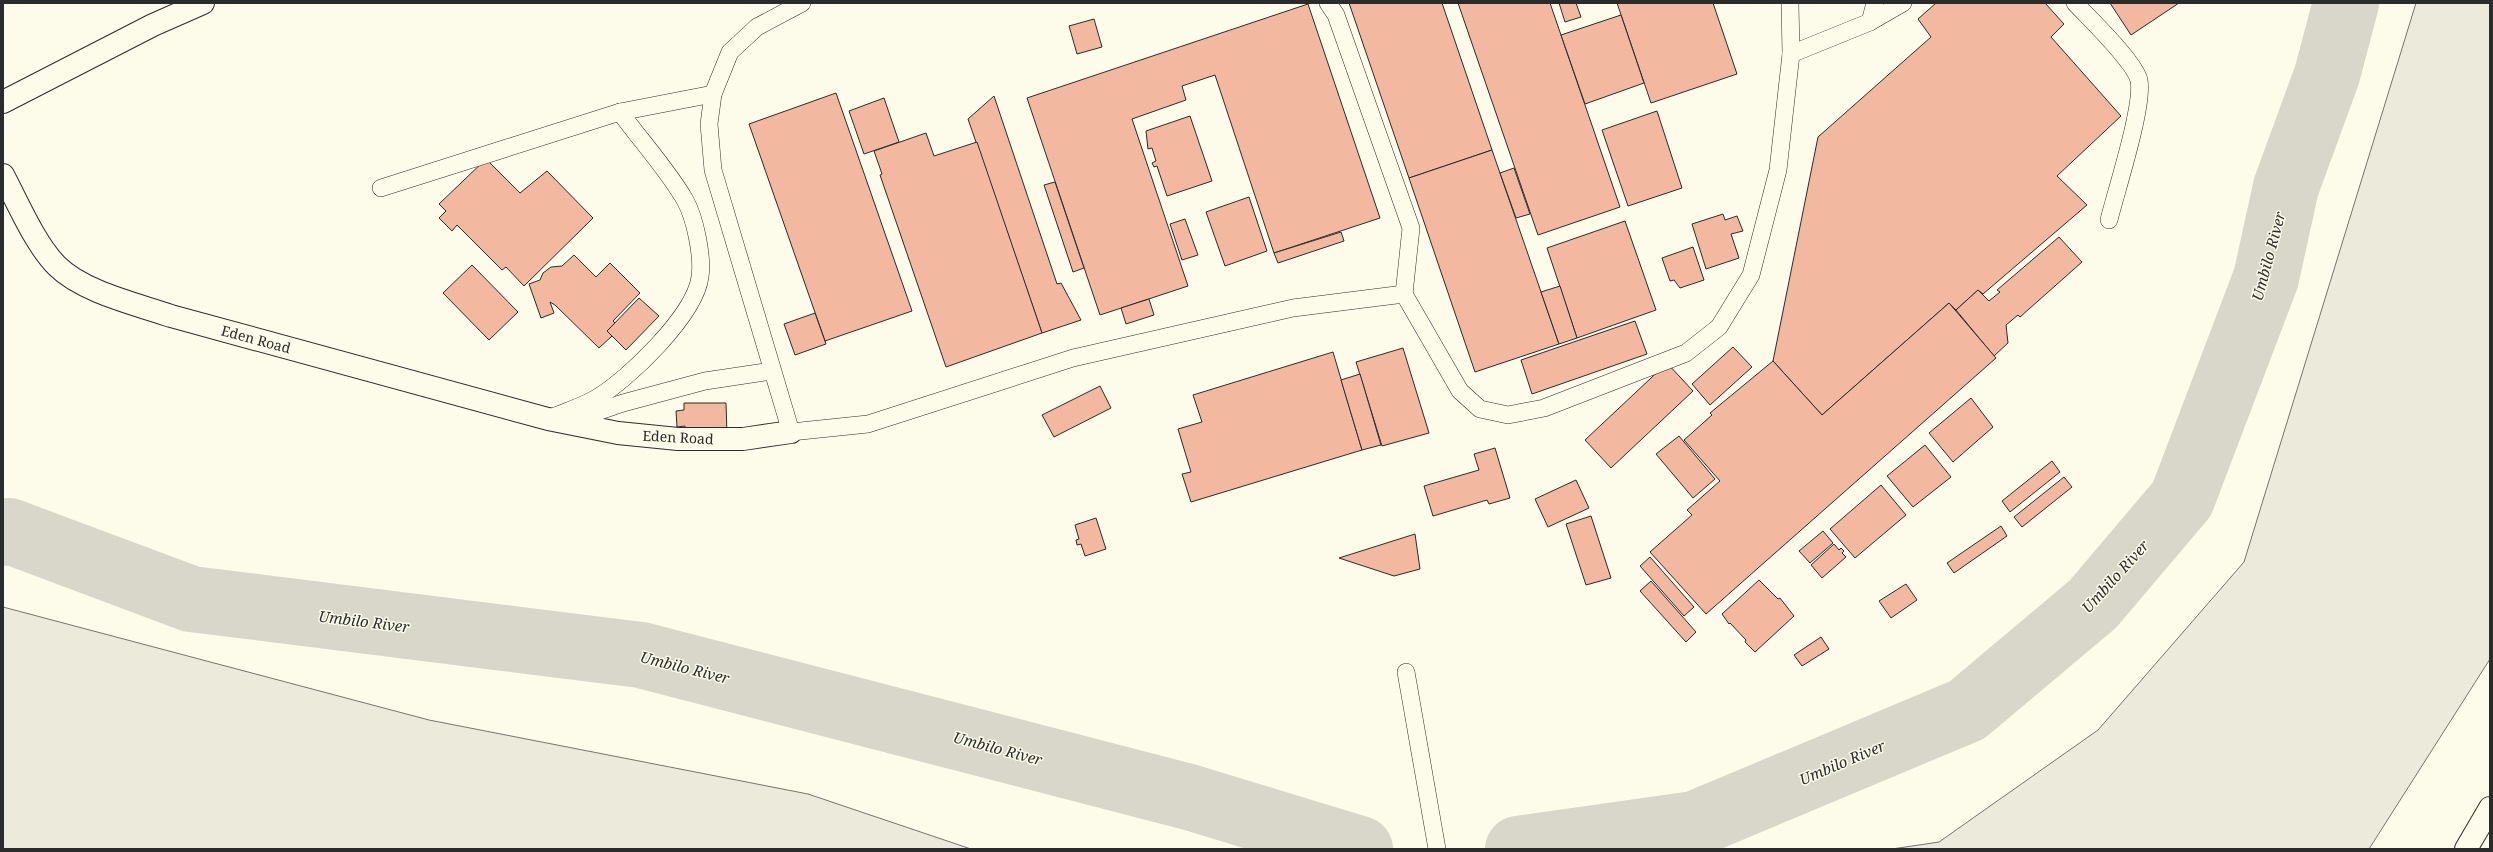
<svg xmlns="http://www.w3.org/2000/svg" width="2493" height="852" viewBox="0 0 2493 852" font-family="'Noto Serif',serif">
<rect width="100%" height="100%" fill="#fdfbea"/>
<g fill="#ecebdb" stroke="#74746e">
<path d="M2416,3H2490V659L2369,849H1892L1939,842L2098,730L2244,562Z"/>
<path d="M3,607L429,720L808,794L971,849H3Z"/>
</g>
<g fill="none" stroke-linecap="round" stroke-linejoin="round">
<g stroke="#d8d7c9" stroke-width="66">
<path d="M3,533L9,531L191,599L641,655L1189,797L1360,849"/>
<path d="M1518,849L1695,824L1967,710L2093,604L2182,499L2266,278L2286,187L2327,75L2346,3"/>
</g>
</g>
<g fill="#f2b8a0" stroke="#2b2b2b">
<path d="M1349,3H1442L1492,150L1409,178Z"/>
<path d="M1458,3H1550L1620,207L1538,235Z"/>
<path d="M1559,3H1576L1581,17L1565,22Z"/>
<path d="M1617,3H1713L1737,74L1651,103Z"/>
<path d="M1936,3H2045L2064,24L2051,37L2121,116L2057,176L2087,205L1983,294L1978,290L1956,310L1949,303L1822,415L1773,361L1818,137L1931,37L1918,19Z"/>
<path d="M2110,3H2179L2131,35Z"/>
<path d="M1308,4L1380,218L1274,253L1215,75L1182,86L1186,100L1132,119L1188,286L1100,315L1027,98Z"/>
<path d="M1621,15L1644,83L1585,104L1561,35Z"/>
<path d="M1094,19L1102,47L1077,54L1069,26Z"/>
<path d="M836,93L912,311L825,341L749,124Z"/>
<path d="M994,96L1057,284L1061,283L1081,320L1042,333L968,119Z"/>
<path d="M884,98L899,142L864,154L849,111Z"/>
<path d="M1657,111L1682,188L1628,206L1602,130Z"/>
<path d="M1190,116L1212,181L1167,196L1157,166L1154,167L1152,163L1156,161L1152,148L1148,149L1146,131Z"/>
<path d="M926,133L934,156L977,142L1042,333L946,367L880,175L882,174L874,151Z"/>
<path d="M1492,150L1559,344L1475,372L1409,178Z"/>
<path d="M486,159L520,193L547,171L593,218L524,286L506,267L502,270L457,225L452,231L439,218L446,211L439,204Z"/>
<path d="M1514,168L1530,214L1516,218L1500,173Z"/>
<path d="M1055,182L1084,268L1073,272L1044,185Z"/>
<path d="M1249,197L1267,251L1225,266L1206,212Z"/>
<path d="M1723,214L1725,220L1737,216L1743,231L1731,234L1739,258L1706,269L1692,224Z"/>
<path d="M1185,219L1198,255L1182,260L1170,224Z"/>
<path d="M1625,221L1656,310L1577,338L1547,248Z"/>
<path d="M1341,232L1344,241L1278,263L1274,253Z"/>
<path d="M2059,237L2082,262L2020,317L2018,315L2006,325L2008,343L1994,356L1956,310L1978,290L1989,301L2000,292L1997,290Z"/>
<path d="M1693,247L1704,280L1680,288L1674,280L1670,281L1662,258Z"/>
<path d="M574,255L596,277L610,263L640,293L613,321L615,323L607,331L612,336L599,348L555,305L550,302L554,313L541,318L529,284L540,280L543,273L551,267L562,266Z"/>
<path d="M472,265L518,312L489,340L443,293Z"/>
<path d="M1560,286L1577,338L1559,344L1541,292Z"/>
<path d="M639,298L659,316L626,350L607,331Z"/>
<path d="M1149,299L1154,315L1126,324L1121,308Z"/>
<path d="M1949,303L1996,358L1706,614L1650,552L1692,515L1687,510L1720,481L1684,440L1712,415L1710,413L1773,361L1822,415Z"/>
<path d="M815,313L826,344L795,355L784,324Z"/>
<path d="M1635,321L1647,354L1532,394L1521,360Z"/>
<path d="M1733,347L1752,367L1710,405L1692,384Z"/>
<path d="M1403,348L1429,433L1382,446L1356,362Z"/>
<path d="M1333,352L1362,450L1191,502L1182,474L1191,472L1178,429L1202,422L1193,395Z"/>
<path d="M1667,363L1693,391L1611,468L1585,440Z"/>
<path d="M1360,374L1381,445L1362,450L1341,380Z"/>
<path d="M1100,386L1111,408L1054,437L1042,415Z"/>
<path d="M1971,398L1993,427L1953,462L1929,433Z"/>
<path d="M684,403H726L727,435L686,436L685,426L677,427L676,411L684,410Z"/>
<path d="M1679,436L1715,479L1693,498L1656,454Z"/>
<path d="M1925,445L1951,477L1913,507L1887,476Z"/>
<path d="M1495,448L1510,498L1489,504L1487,500L1433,516L1424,486L1479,470L1474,454Z"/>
<path d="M2052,461L2060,472L2010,512L2002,501Z"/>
<path d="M2064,477L2072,487L2022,527L2014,517Z"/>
<path d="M1576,480L1589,508L1548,527L1535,499Z"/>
<path d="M1881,485L1906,515L1855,558L1830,529Z"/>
<path d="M1591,516L1611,578L1586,585L1566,524Z"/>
<path d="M1096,518L1106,549L1085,556L1081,544L1077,545L1076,540L1079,539L1075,525Z"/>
<path d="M2001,526L2007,536L1954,573L1947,563Z"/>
<path d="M1823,531L1833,543L1810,563L1799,551Z"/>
<path d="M1415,534L1420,569L1394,576L1339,558Z"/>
<path d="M1834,544L1839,550L1841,548L1844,551L1842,553L1846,557L1822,578L1811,565Z"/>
<path d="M1650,557L1694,607L1684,616L1640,566Z"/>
<path d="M1759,580L1778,599L1780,598L1794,616L1755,652L1745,642L1746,640L1730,623L1729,624L1722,614Z"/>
<path d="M1651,581L1696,632L1686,642L1640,591Z"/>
<path d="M1906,584L1917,600L1891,618L1879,601Z"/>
<path d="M1821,637L1829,649L1802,666L1794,655Z"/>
</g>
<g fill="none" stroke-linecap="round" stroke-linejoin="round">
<g stroke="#2b2b2b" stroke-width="18">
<g id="service">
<path d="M802,3L757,27L730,52L713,94L709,124L713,170L791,432L868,424L1073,358L1293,308L1404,294L1460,391L1480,409L1508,415L1544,408L1686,353L1719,327L1751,275L1778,170L1791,54L1790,3"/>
<path d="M1328,3L1336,15L1411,228L1404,294"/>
<path d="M2075,3C2090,19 2134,61 2139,80C2144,106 2116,191 2109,220"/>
<path d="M1870,22L1875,3"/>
<path d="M1791,54L1870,22L1903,3"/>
<path d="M381,188L620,112L713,94"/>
<path d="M548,419C564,412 581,407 595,399C628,380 695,315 700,277C703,256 695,218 685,200C667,169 641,141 620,112"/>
<path d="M565,423L623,403L705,381L772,371"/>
<path d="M1406,672L1437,849"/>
</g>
</g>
<g stroke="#2b2b2b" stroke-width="24">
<g id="minor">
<path d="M3,175C18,203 35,244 57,266C83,292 136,304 171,316L548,419L618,433L678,439H743L791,432"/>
<path d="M2466,849L2490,808"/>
</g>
</g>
<g stroke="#2b2b2b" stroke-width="24">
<path id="motorway" d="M3,102L153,25L203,3"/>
</g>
<use href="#service" stroke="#fdfbea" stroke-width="17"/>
<use href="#minor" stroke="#fdfbea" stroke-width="22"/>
<use href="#motorway" stroke="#fdfbea" stroke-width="22"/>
</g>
<g text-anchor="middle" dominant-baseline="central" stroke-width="3" stroke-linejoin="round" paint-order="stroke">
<g font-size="14" fill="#2b2b2b" stroke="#fdfbea">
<text transform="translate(256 339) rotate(15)">Eden Road</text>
<text transform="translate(678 437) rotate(3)">Eden Road</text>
</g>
<g font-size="15" font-style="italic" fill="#2b2b2b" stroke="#fdfbea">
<text transform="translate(2268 256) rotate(-75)">Umbilo River</text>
<text transform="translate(2115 576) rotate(-48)">Umbilo River</text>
<text transform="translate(364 621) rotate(7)">Umbilo River</text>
<text transform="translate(685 667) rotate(14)">Umbilo River</text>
<text transform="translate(998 748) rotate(15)">Umbilo River</text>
<text transform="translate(1842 762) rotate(-23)">Umbilo River</text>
</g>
</g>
<rect width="2493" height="852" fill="none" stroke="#2b2b2b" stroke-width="8"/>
</svg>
